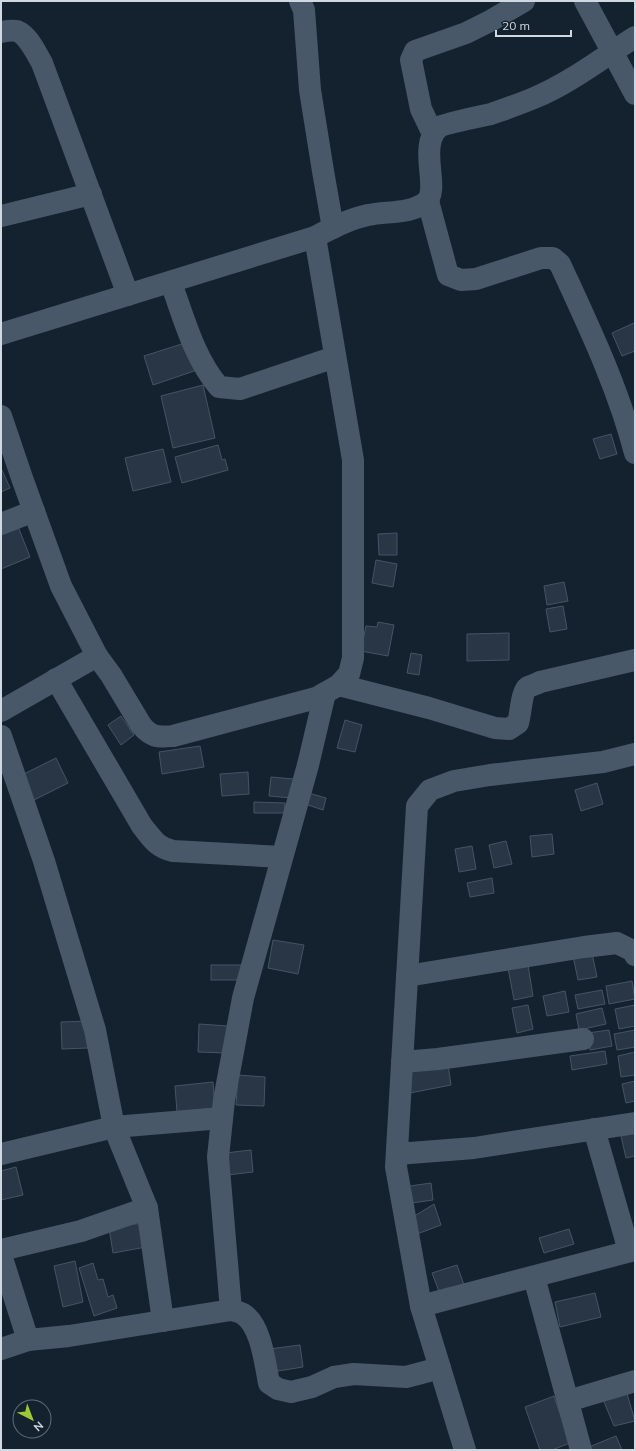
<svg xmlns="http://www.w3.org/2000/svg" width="636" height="1451" viewBox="0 0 636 1451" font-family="Mulish,sans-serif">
<rect width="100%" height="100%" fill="#142230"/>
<g fill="#283646" stroke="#455464">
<path d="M634,323L635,326V351L622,356L612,333Z"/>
<path d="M188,342L197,370L153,385L144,356Z"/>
<path d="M203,385L215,438L173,448L161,396Z"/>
<path d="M611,434L617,454L600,459L593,439Z"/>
<path d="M218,445L222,460L225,459L228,470L182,483L175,457Z"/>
<path d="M163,449L171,482L133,491L125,458Z"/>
<path d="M1,468L10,488L1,492Z"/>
<path d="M17,524L30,557L1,569V530Z"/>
<path d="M397,533V555H379L378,534Z"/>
<path d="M376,560L397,564L393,587L372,583Z"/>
<path d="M564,582L568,601L547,605L544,586Z"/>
<path d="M563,606L567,629L550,632L546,609Z"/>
<path d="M378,622L394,625L388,656L361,651L366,626L377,627Z"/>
<path d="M509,633V660L467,661V634Z"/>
<path d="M411,653L422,655L419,675L407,673Z"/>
<path d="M121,716L134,735L121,745L108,725Z"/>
<path d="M345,720L362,725L355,752L337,748Z"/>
<path d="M200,746L204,767L162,774L159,752Z"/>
<path d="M56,758L68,783L32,801L20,776Z"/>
<path d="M248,772L249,794L222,796L220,774Z"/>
<path d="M271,777L294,779L292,798L269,796Z"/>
<path d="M597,783L603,804L581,811L575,790Z"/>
<path d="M305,792L326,798L323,810L302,803Z"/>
<path d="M254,802L285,803L284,813H254Z"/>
<path d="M552,834L554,854L532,857L530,836Z"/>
<path d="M506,841L512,864L494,868L489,845Z"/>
<path d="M472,846L476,869L459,872L455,849Z"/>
<path d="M492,878L494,893L470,897L467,883Z"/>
<path d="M273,940L304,945L298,974L268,968Z"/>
<path d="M592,953L597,977L578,980L573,956Z"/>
<rect x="211" y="965" width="30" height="15"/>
<path d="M528,965L533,996L514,1000L508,968Z"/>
<path d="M632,981L635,999L609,1004L606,986Z"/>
<path d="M602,990L605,1004L578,1009L575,995Z"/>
<path d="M565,991L569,1012L547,1016L543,996Z"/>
<path d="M528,1005L533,1029L517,1033L512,1008Z"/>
<path d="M635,1005V1026L619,1029L615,1009Z"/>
<path d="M602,1008L606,1024L579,1030L576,1014Z"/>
<path d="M87,1021L88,1048L62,1049L61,1022Z"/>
<path d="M199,1024L228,1026L226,1053L198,1052Z"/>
<path d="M609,1030L612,1046L590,1050L588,1033Z"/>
<path d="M635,1030V1047L617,1050L614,1034Z"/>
<path d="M605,1051L607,1064L572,1070L570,1056Z"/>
<path d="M635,1052V1075L621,1077L618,1056Z"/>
<path d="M448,1065L451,1085L410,1093L406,1073Z"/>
<path d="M238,1075L265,1077L264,1106L236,1105Z"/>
<path d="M635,1081V1101L626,1103L622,1084Z"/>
<path d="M213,1082L215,1108L177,1112L175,1086Z"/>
<path d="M635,1133V1156L626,1158L621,1136Z"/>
<path d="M251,1150L253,1172L227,1175L225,1153Z"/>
<path d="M16,1167L23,1195L1,1200V1171Z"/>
<path d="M431,1183L433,1200L405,1204L403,1187Z"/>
<path d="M434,1204L441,1225L417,1234L413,1217Z"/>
<path d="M142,1223L146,1247L113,1253L109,1228Z"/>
<path d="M569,1229L574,1244L544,1253L539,1238Z"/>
<path d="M75,1261L83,1302L63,1307L54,1266Z"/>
<path d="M93,1263L98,1280L103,1279L108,1297L113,1295L117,1308L94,1316L79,1268Z"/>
<path d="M457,1265L464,1285L440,1294L432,1273Z"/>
<path d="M595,1293L601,1317L560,1327L555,1302Z"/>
<path d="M300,1345L303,1367L272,1372L269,1349Z"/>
<path d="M625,1387L635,1421L614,1426L602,1397Z"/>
<path d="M554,1396L570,1443L552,1450H540L525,1407Z"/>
<path d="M616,1436L622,1450H590L589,1447Z"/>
</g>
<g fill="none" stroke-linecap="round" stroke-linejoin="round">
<g stroke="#485868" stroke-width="22">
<path d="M300,1L304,10L310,90L323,171L333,228"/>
<path d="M585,1L635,94"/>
<path d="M1,32C6,31 12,30 17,31C28,35 36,53 42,63L128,295"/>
<path d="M433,134L421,109L411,60L415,51L466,33L492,20L524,1"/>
<path d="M428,201L448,275L461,280L476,279L541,258H553L560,264C588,325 618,387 635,453"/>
<path d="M1,216L91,194"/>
<path d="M171,283C184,318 194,358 219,387L240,389L335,357"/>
<path d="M1,334L315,237C332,228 349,219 368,215C387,211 411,214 426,202C441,189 417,146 439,127C443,124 482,116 491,114C505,109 520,104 534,98C570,83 602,58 635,37"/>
<path d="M1,416L22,478L61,586L97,656L111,675L141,725C152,738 158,737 173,736L316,698L339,685L349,674L353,658V460L315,237"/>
<path d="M1,524L34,511"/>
<path d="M56,679L142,826C152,838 156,847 173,851L282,857"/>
<path d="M339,685L429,708L495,728L509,729L518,723C521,714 521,692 528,687C532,685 537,684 540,682L635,660"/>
<path d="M1,711L97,656"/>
<path d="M1,736L44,861L95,1030L114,1127L147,1208L163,1321"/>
<path d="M407,976L584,947L617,943L633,951L635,955"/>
<path d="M402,1062L438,1059L583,1039"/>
<path d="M594,1129L629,1251"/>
<path d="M1,1154L114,1127L222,1118"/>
<path d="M397,1154L474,1148L635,1123"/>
<path d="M1,1250L81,1231L147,1208"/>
<path d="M1,1255L28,1340"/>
<path d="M534,1277L581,1450"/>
<path d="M421,1306L635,1250"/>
<path d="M231,1310L218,1157L224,1100L243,998L308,765L325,693"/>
<path d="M1,1349L28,1340L69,1336L231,1310C235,1311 240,1312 243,1314C261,1325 265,1363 269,1383L278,1389L291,1392L312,1387L334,1377L354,1374L406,1377L440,1368"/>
<path d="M568,1401L635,1381"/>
<path d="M465,1450L421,1306L396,1167L417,806L430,790L454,781L490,775L603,762L635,754"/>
</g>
</g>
<rect width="636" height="1451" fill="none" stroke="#d0d9e2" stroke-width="4"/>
<g transform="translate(32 1419) rotate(138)"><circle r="19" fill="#142230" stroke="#5f6b77"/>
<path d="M0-3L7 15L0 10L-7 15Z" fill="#9dca30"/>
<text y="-6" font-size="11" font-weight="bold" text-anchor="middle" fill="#d0d9e2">N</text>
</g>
<path d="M496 30v6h75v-6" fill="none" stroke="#d0d9e2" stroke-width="2"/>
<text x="502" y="30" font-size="12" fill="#d0d9e2" stroke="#142230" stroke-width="3" paint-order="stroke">20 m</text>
</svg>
